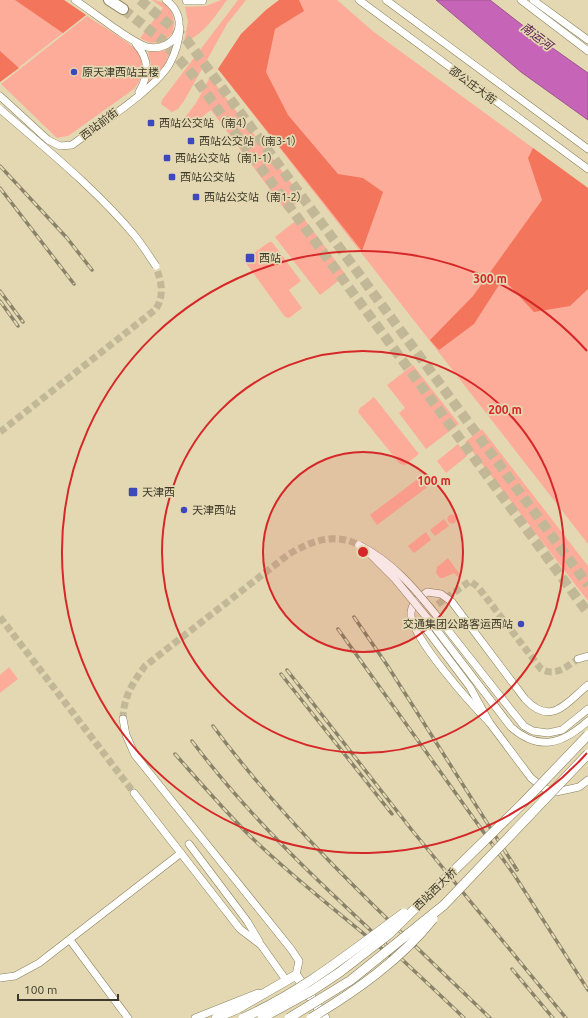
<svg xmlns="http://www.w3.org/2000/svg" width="588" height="1018" viewBox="0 0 588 1018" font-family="Ubuntu,'Noto Sans SC',sans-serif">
<rect width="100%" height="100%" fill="#e3d8b2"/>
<g fill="#feac9a">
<path d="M0,0H64L86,15L0,82Z"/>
<path d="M152,0C170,0 179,20 171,35C162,43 151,46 140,38L163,8Z"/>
<path d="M221,0H227C215,16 204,35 184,42L188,22L185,7L206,6Z"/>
<path d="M238,0H246L227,24L184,101L178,109L172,112L161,104L162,100Z"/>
<path d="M279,0H337L374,32L588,188V544L218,69L241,34L266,10Z"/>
<path d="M87,16C98,24 132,43 138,52C146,62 143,79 134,89L68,136L57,138L1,84Z"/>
<path d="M173,46L165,64L148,84L152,69L148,52L162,51Z"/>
<path d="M210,77L303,198L286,211L211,110L189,127L183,120L196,103Z"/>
<path d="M302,216L346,275L320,295L275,237Z"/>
<path d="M269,242H272L301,281L289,290L302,308L289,318L285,317L246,263V259Z"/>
<path d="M413,365L459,424L426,449L399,413L405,408L387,385Z"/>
<path d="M374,397L419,454L405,465L400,464L358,412L360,408Z"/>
<path d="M482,429L588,566V601L465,442Z"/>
<path d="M458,444L467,456L446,473L437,461Z"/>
<path d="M423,475L430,485L377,525L370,515Z"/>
<circle cx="452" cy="519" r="4.5"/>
<path d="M444,519L449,526L435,536L430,530Z"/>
<path d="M426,532L431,540L414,553L408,546Z"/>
<path d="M448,558L461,576L458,577L454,573L443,578H440L436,573L437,567Z"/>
<path d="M9,667L18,679L0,693V675Z"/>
</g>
<g fill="#f3755b">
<path d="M15,0H64L86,15L63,33Z"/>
<path d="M279,0H299L304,11L275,29L266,72L288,115L338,174L363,178L383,192L362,251L218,69L241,34L266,10Z"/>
<path d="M0,51L19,68L0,82Z"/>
<path d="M533,148L588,188V289L570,306L534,312L507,283L499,285L474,324L439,350L430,340L473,296L542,200L528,158Z"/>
</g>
<path fill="#c664b7" stroke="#9d578d" d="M436,0H490L544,42L588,73V120L521,72Z"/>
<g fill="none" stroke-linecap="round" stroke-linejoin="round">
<g stroke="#c2b897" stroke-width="7" stroke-dasharray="7 3.5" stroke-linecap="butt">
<path d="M0,432L156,309C165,294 161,282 156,266"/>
<path d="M0,617L134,793"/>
<path d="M426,629L423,621L427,612L470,581L478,587L541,669C555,677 566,667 578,659"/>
<path d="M123,719C123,698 133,682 145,666L289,554C312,541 334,532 359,545"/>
</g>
<g stroke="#c2b897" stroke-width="10" stroke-dasharray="10 5" stroke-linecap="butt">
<path d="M140,0L186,39L588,585"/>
<path d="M123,9L162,40L192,74L588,613"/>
</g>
<g stroke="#8a805d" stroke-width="8">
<g id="minor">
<path d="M75,0C92,11 130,42 147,47C176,53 192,20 166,0"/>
<path d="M359,0L588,169"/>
<path d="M386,0L588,149"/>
<path d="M521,0L588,51"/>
<path d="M533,0L588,40"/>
<path d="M136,44C150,60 149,75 139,92"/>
<path d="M0,96L48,140L60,146L72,145C97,126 157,88 170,63C176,52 179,40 180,28"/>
<path d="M440,620L511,710L524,726L533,731L548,733L562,730L588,709"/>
<path d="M433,625L511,727C539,752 562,744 588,721"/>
<path d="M426,629L470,687L489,722L531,778L545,789L556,792L579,787L588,780"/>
<path d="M578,659L588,656"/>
<path d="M123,719L126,735L135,755L291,949L299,961L296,975"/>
<path d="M489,722C471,704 414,640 411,616C410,604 418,599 427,592L441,594L452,602L525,699C551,727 566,703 588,685"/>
<path d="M134,793L240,929L261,945L286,980"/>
<path d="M189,844L247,921L259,941"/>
<path d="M70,940L128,1018"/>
<path d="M0,978L15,976L39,963L181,853"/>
<path d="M195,1018L258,993"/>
</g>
</g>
<g stroke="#8a805d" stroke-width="10">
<g id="major">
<path d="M187,0H202"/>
<path d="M216,1018L237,1009L296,975L325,1018"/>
</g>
</g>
<g stroke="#8a805d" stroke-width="12">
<path id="highway" d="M109,0L123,9"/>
</g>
<use href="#minor" stroke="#fff" stroke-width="7"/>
<use href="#major" stroke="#fff" stroke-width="9"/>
<use href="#highway" stroke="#fff" stroke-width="10"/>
<g stroke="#8a8369" stroke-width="3.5">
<g id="rail">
<path d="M0,166L67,238L92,270"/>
<path d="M0,188L74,284"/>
<path d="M0,291L23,322"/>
<path d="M0,301L18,326"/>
<path d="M354,617L387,665L517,870"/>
<path d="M338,629L515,876L588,990"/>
<path d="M287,670L411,829L566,1018"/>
<path d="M281,674L392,814"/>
<path d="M213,726C293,834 394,925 490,1018"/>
<path d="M192,741C270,845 371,928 464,1018"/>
<path d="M175,754C199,781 223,809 249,835C294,879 346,918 394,959"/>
<path d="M512,969L553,1018"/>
</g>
</g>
<use href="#rail" stroke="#e3d8b2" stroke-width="2" stroke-dasharray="6" stroke-linecap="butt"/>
<g stroke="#8a805d" stroke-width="8" stroke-linecap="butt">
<g id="minor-bridge">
<path d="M0,109C46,149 96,189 135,236C143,246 149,256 156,266"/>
<path d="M359,545C393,562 416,590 440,620"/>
<path d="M371,555L395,579L433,625"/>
</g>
</g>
<g stroke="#8a805d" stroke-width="10" stroke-linecap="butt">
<g id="major-bridge">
<path d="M243,1018C302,992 352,951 404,913"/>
<path d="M262,1018L313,990L340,972L388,935L522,804L588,735"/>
<path d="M289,1018L351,980L444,905L588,754"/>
<path d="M311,1018C356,991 400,960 433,919"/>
</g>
</g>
<use href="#minor-bridge" stroke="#fff" stroke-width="7"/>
<use href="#major-bridge" stroke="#fff" stroke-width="9"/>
</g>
<circle cx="363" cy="552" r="100" fill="#d62828" fill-opacity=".12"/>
<g fill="none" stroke="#d62828" stroke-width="2">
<circle cx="363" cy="552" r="100"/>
<circle cx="363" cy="552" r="201"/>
<path d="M587 753A301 301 0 1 1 587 351"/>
</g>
<g fill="#3e48bc" stroke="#e3d8b2" stroke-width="1.5">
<circle cx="74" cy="72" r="4"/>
<rect x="147" y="119" width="8" height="8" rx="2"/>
<rect x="187" y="137" width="8" height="8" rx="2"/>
<rect x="163" y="154" width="8" height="8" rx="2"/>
<rect x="168" y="173" width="8" height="8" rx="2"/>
<rect x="192" y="193" width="8" height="8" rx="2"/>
<rect x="245" y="253" width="10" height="10" rx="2"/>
<rect x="128" y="487" width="10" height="10" rx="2"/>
<circle cx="184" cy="510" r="4"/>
<circle cx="521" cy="624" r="4"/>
</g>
<g text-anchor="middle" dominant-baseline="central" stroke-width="3.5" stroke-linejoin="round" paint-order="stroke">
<g font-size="11" fill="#3e392a" stroke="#e3d8b2" text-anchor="start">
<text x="82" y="72">原天津西站主楼</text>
<text x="159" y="123">西站公交站（南4）</text>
<text x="199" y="141">西站公交站（南3-1）</text>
<text x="175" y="158">西站公交站（南1-1）</text>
<text x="180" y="177">西站公交站</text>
<text x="204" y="197">西站公交站（南1-2）</text>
<text x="259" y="258">西站</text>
<text x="142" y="492">天津西</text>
<text x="192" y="510">天津西站</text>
<text x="513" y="624" text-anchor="end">交通集团公路客运西站</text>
</g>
<g font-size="11" fill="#3e392a" stroke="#e3d8b2">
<text transform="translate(473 85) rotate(36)">邵公庄大街</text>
<text transform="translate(99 124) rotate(-37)">西站前街</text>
<text transform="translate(435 889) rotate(-44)">西站西大桥</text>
</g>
<g font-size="12" font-style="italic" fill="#56184e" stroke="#e3d8b2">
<text transform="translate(537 36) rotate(37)">南运河</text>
</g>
</g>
<circle cx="363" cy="552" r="6" fill="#d62828" stroke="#e3d8b2" stroke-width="2"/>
<g font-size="12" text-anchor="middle" font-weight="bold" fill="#d62828" stroke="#e3d8b2" stroke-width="3.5" stroke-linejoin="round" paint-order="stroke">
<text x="490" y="283">300 m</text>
<text x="505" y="414">200 m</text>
<text x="434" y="485">100 m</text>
</g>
<path d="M18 994v6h100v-6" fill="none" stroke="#3e392a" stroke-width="2"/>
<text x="24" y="994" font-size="12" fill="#3e392a" stroke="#e3d8b2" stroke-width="3" paint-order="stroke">100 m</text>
</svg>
